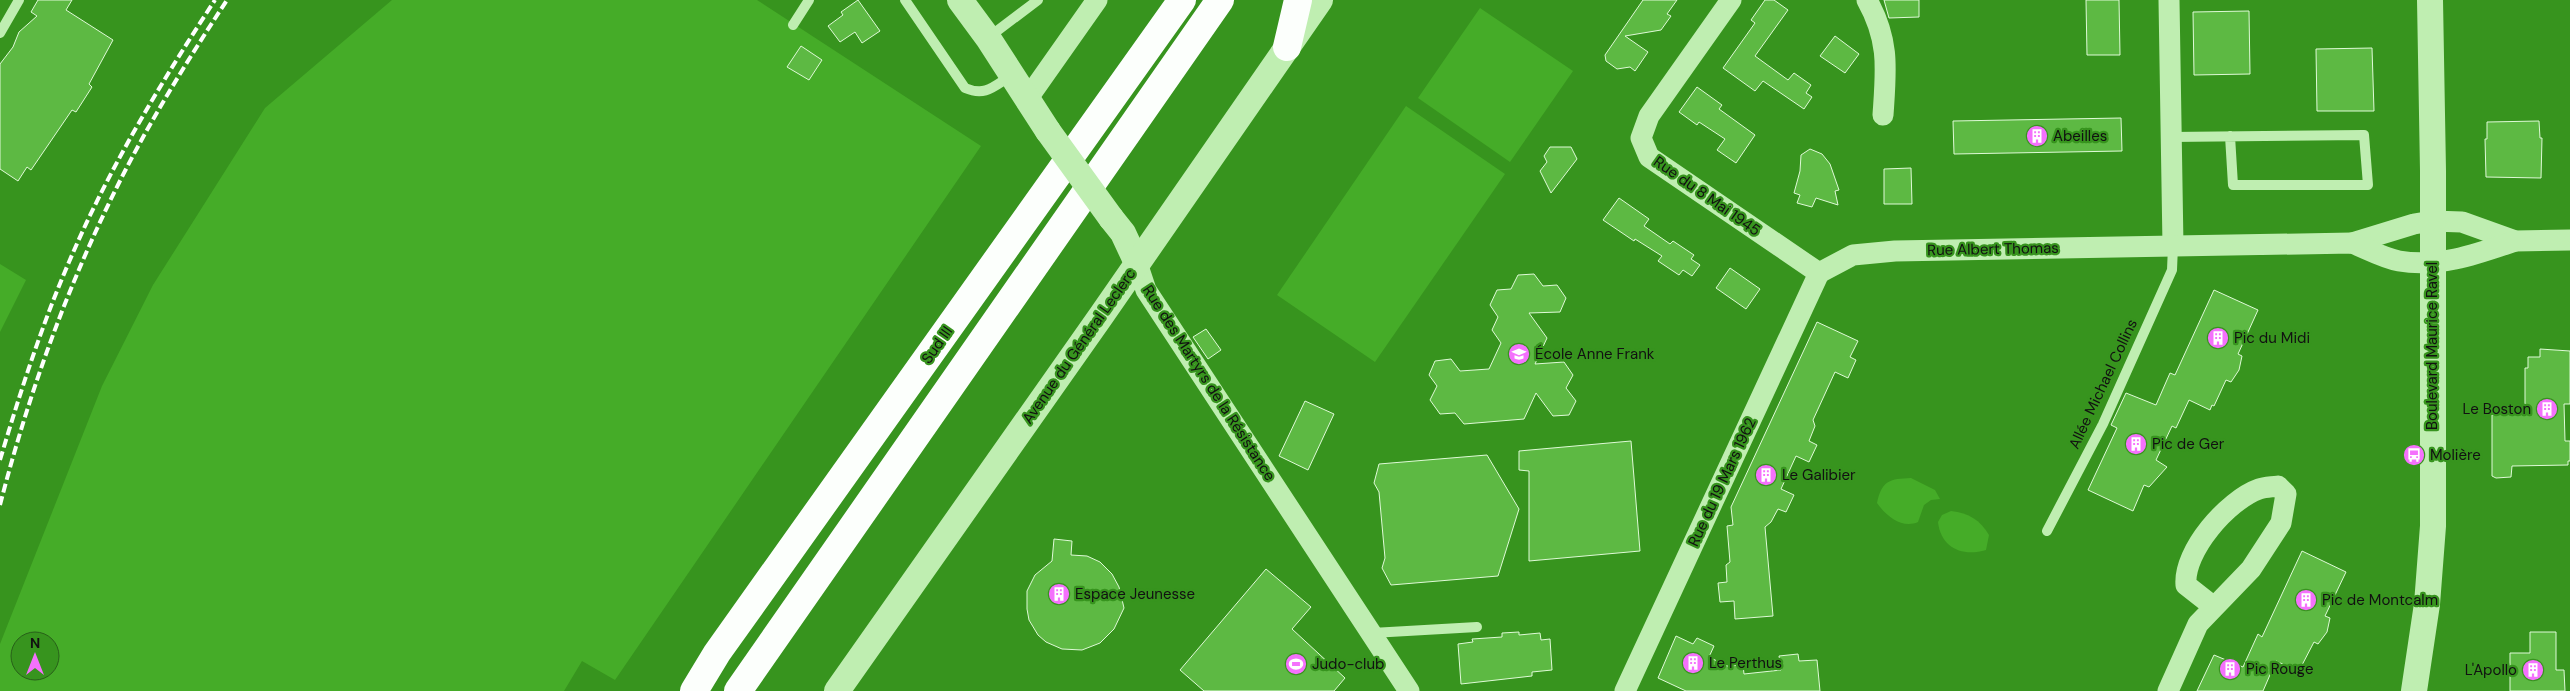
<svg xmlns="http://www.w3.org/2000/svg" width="2570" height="691" viewBox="0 0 2570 691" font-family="'DM Sans',sans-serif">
<rect width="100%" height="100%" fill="#37941e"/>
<g fill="#45ac28" fill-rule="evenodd">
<path d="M392,0H757L981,146L615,680L582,661L564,691H0V644L102,386L153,285L265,108ZM20,641H50V671H20Z"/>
<path d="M1480,8L1573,71L1510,162L1418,98Z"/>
<path d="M1406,106L1505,174L1375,362L1277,295Z"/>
<path d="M0,264L26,280L0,332Z"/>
<path d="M1911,478L1935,490L1940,499L1931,500L1924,505L1918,522C1902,529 1886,516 1877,503C1882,480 1890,479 1911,478Z"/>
<path d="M1951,511C1969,513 1980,520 1989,535L1986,550C1962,557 1941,548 1938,522L1942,515Z"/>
</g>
<g fill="#5db943" stroke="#dffad7">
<path d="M38,0H72L66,10L113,40L89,84L92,87L76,112L72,110L31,170L27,167L18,181L0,169V64L13,47L19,32L37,16L31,12Z"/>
<path d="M858,0L880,31L862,43L855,32L840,42L828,26L843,15L841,12Z"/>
<path d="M1643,0H1677L1667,14L1671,16L1661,30L1625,36L1648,52L1635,71L1630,67L1617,69L1606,61L1605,55Z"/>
<path d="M1765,0H1774L1788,10L1755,56L1788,80L1794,73L1811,85L1806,93L1812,97L1804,109L1763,81L1755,91L1723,68L1755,23L1751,20Z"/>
<path d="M1884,0H1919V17L1889,18Z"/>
<path d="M2086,0H2119L2120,55H2087Z"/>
<path d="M2249,11L2250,74L2194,75L2193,12Z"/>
<path d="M1835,36L1859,54L1845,73L1820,56Z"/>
<path d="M801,46L822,60L809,80L787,67Z"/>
<path d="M2372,48L2374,111H2317L2316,49Z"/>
<path d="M1697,87L1722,105L1719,109L1755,135L1736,163L1717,150L1725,139L1699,122L1697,125L1679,112Z"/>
<path d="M2121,118L2122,151L1954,154L1953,121Z"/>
<path d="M2539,121L2540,138H2542L2541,178L2486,177L2485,139H2487V122Z"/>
<path d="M1550,147H1571L1577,159L1551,193L1540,171L1547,162L1544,156Z"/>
<path d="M1810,149L1822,154L1830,164L1839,190L1835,191L1838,205L1816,198L1812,207L1797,203L1800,195L1794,193L1800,171L1801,155Z"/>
<path d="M1911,168L1912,204H1884V169Z"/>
<path d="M1619,198L1649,219L1644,226L1670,244L1673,241L1694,255L1691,259L1700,265L1692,276L1683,270L1679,275L1658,261L1662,256L1635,239L1634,241L1603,220Z"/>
<path d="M1730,268L1760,289L1746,309L1716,288Z"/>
<path d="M1534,274L1543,286L1557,285L1566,298L1560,312L1529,313L1547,338L1535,364L1564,362L1573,375L1566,388L1576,401L1569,415L1553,416L1536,393L1524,419L1464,424L1455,413L1440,414L1430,400L1437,386L1429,375L1435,361L1451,359L1460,371L1489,369L1501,343L1492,330L1498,317L1490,305L1497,290L1511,289L1518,275Z"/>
<path d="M2214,290L2258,310L2238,354L2242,356L2239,370L2231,382L2226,380L2214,406L2212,405L2210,410L2189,400L2176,428L2172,426L2156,460L2167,467L2149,487L2144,485L2133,511L2088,490L2117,428L2111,425L2126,393L2156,405L2170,373L2175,375Z"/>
<path d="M1817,322L1858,341L1850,357L1856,360L1848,378L1835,372L1813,420L1815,426L1809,441L1817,445L1809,462L1796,456L1781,489L1794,495L1786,512L1778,509L1771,522L1765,527L1773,616L1735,619L1734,601L1720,602L1718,583L1727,582L1726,565L1730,562L1727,526L1733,525L1731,507Z"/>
<path d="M1206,329L1221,350L1208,359L1193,337Z"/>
<path d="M2540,349L2570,351V404H2564L2565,441H2570V461H2568V465L2512,466L2511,477L2496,478L2492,476V415H2496V413L2525,414V368H2528V357H2540Z"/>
<path d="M1305,401L1334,414L1308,470L1279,456Z"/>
<path d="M1631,441L1640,551L1529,561V471L1519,470V451Z"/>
<path d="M1487,455L1519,509L1498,576L1391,585L1382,568L1385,558L1379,492L1374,483L1379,464Z"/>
<path d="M1054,539L1072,541L1071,555L1087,556L1100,562L1112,574L1119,587L1124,608L1114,629L1100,643L1082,650L1062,649L1046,642L1038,635L1029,620L1027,609V591L1035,575L1052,561Z"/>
<path d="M2302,551L2346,572L2325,616L2330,618L2327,632L2318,644L2314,642L2301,667L2299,666L2297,671L2276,661L2263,691H2197L2214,655L2243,667L2258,634L2262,637Z"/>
<path d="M1266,569L1311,607L1292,629L1345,678L1334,691H1204L1180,670Z"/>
<path d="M1519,632V635L1540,633L1541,640L1550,639L1552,670L1532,672V676L1461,684L1458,644L1473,642L1472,639L1502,637V633Z"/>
<path d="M2530,632H2556V670H2564L2565,691H2510V653H2530Z"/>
<path d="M1676,636L1693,644L1697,638L1714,646L1709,657L1727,666L1743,665L1744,674L1781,670L1779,656L1798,654L1799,661L1817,660L1820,691H1686L1658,678Z"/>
</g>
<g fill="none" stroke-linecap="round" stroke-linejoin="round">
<g stroke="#bfeeb1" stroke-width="10">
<path d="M905,0L965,88C986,97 994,86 1012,75"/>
<path d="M793,25L809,0"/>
<path d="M0,33L19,0"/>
<path d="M989,37L1038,0"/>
<path d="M2171,137L2364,135L2368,185H2233L2230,136"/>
<path d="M2047,531L2103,424L2172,270L2173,246"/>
<path d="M1372,633L1477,627"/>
</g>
<g stroke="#bfeeb1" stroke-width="21">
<path d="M1731,0L1649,116L1641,138L1649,157L1819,273"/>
<path d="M1867,0C1890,41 1886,70 1883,115"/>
<path d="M2169,0L2173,246"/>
<path d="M1028,98L1097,0"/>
<path d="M2352,243L2414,224L2432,221L2462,222L2515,241L2570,240"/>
<path d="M1137,263L1146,290L1409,691"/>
<path d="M1819,273L1853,255L1895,251L2352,243C2367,249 2383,258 2399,261C2439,268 2477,254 2515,241"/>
<path d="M1625,691L1819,273"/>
<path d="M2168,691L2198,624L2251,569L2281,523L2286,494L2278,486C2272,487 2265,487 2259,489C2228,500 2183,551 2186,585L2214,607"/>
</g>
<g stroke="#bfeeb1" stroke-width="26">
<path d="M960,0L988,38L1048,131"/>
<path d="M1111,218L1123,233L1137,263"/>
<path d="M837,691L1101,316L1320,0"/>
<path d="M2414,691L2427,604L2433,526V171L2430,0"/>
</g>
<g stroke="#fcfffc" stroke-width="28">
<path d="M1287,47L1298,0"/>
<path d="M694,691L717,653L1182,0"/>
<path d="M738,691L1220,0"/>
</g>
<g stroke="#fff" stroke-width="4" stroke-dasharray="9 4" stroke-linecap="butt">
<path d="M0,460C20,393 41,327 69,262C108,170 160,84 215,0"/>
<path d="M0,505C30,388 71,276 126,169C156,111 191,55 227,0"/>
</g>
<path stroke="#bfeeb1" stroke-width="26" d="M1048,131L1111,218"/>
</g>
<defs>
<g id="building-disc" transform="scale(1.125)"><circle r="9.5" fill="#f471fc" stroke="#37941e"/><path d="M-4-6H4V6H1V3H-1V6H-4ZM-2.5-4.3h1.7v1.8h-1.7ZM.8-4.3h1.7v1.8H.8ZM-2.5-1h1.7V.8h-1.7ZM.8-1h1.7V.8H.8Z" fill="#fff"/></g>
<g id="school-disc" transform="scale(1.125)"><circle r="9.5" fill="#f471fc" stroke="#37941e"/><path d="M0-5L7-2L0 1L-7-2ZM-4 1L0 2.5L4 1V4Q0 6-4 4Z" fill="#fff"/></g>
<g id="bus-disc" transform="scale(1.125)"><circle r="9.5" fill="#f471fc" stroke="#37941e"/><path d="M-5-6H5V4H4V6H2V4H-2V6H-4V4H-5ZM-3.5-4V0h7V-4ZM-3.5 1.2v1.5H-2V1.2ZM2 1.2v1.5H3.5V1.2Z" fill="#fff"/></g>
<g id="stadium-disc" transform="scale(1.125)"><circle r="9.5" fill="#f471fc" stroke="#37941e"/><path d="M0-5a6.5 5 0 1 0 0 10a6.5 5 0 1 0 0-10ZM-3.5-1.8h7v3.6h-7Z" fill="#fff"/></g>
</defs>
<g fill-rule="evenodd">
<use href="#building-disc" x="2037" y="136"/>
<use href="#building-disc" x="2218" y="338"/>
<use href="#school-disc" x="1519" y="354"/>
<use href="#building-disc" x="2547" y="409"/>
<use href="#building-disc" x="2136" y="444"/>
<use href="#bus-disc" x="2414" y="455"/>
<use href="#building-disc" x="1766" y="475"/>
<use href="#building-disc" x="1059" y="594"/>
<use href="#building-disc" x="2306" y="600"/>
<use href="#building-disc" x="1693" y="663"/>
<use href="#stadium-disc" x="1296" y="664"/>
<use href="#building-disc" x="2230" y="669"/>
<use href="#building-disc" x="2533" y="670"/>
</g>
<g text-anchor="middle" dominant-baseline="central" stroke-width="4.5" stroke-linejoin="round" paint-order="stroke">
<g font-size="15" fill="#111" stroke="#37941e" text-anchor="start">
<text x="2053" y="136">Abeilles</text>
<text x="2234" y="338">Pic du Midi</text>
<text x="1535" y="354">École Anne Frank</text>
<text x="2531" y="409" text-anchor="end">Le Boston</text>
<text x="2152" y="444">Pic de Ger</text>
<text x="2430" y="455">Molière</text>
<text x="1782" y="475">Le Galibier</text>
<text x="1075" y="594">Espace Jeunesse</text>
<text x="2322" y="600">Pic de Montcalm</text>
<text x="1709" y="663">Le Perthus</text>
<text x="1312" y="664">Judo-club</text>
<text x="2246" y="669">Pic Rouge</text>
<text x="2517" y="670" text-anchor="end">L'Apollo</text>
</g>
<g font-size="15" fill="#111" stroke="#37941e">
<text transform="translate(1707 196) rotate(35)">Rue du 8 Mai 1945</text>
<text transform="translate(1993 249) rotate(-1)">Rue Albert Thomas</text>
<text transform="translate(937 345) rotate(-55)">Sud III</text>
<text transform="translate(1079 346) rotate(-55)">Avenue du Général Leclerc</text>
<text transform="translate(2432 346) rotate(-90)">Boulevard Maurice Ravel</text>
<text transform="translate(1209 383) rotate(57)">Rue des Martyrs de la Résistance</text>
<text transform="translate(2103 384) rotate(-65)">Allée Michael Collins</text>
<text transform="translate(1722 482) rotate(-65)">Rue du 19 Mars 1962</text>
</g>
</g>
<g transform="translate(35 656)"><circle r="24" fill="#37941e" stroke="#286019"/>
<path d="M0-4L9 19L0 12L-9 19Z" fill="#f471fc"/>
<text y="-8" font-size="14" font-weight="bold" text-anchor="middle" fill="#111111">N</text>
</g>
</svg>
